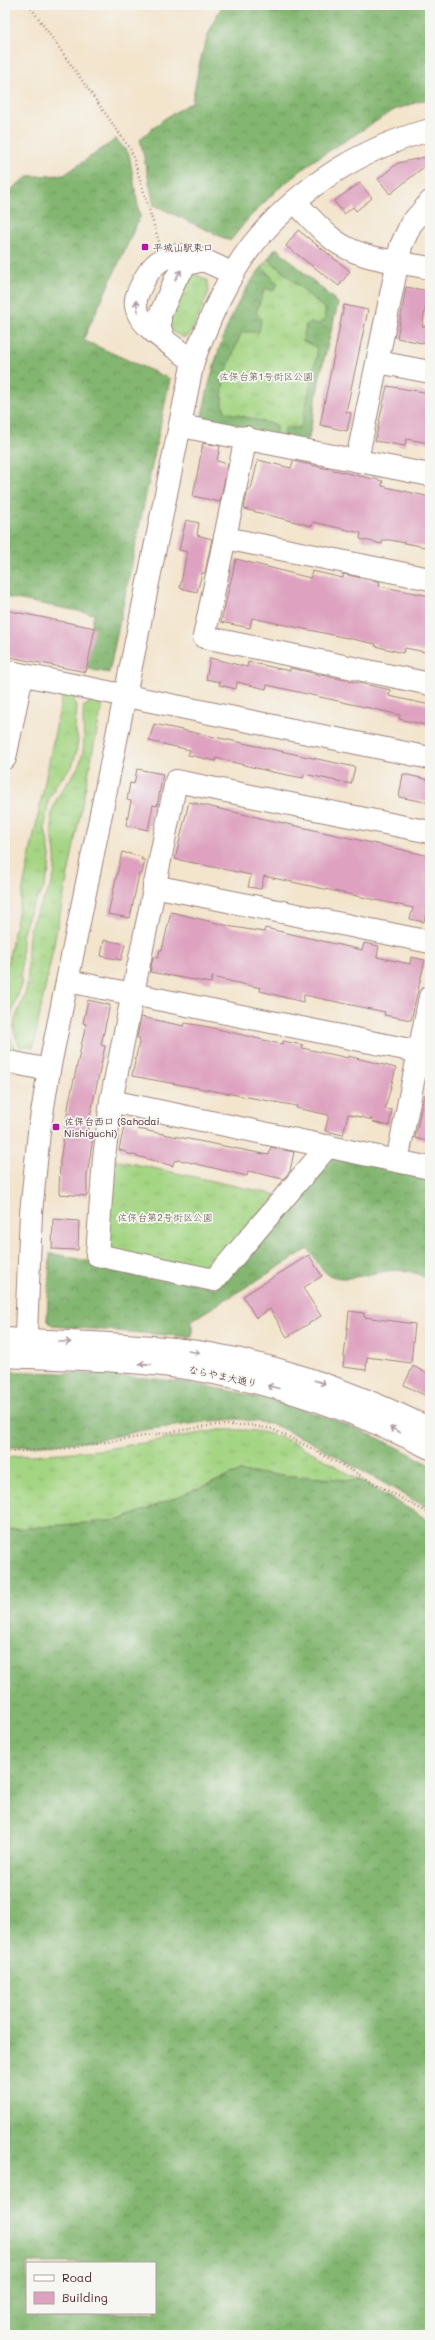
<svg xmlns="http://www.w3.org/2000/svg" width="435" height="2340" viewBox="0 0 435 2340" font-family="Mali,'Klee One',sans-serif">
<defs>
<pattern id="grass-tufts" width="24" height="20" patternUnits="userSpaceOnUse"><rect width="24" height="20" fill="#a4d583"/><path d="M3 7l-1-3M5 7V3M7 7l1-3M15 17l-1-3M17 17v-4M19 17l1-3" fill="none" stroke="#8fb671"/></pattern>
<pattern id="forest-crowns" width="20" height="18" patternUnits="userSpaceOnUse"><rect width="20" height="18" fill="#83b671"/><path d="M2 6a3 3 0 1 1 6 0M12 15a3 3 0 1 1 6 0" fill="none" stroke="#6d935d"/></pattern>
</defs>
<rect width="100%" height="100%" fill="#f6f6f2"/>
<filter id="ink" filterUnits="userSpaceOnUse"><feTurbulence type="fractalNoise" baseFrequency=".025" numOctaves="2"/><feDisplacementMap in="SourceGraphic" scale="8" xChannelSelector="R" yChannelSelector="G"/><feConvolveMatrix kernelMatrix="1 2 1 2 8 2 1 2 1" color-interpolation-filters="sRGB"/></filter>
<filter id="wash" filterUnits="userSpaceOnUse"><feTurbulence type="fractalNoise" baseFrequency=".012" numOctaves="4" result="noise"/><feDisplacementMap in="SourceGraphic" scale="16" xChannelSelector="R" yChannelSelector="G"/><feGaussianBlur stdDeviation="0.9" result="paint"/><feColorMatrix in="noise" values="0 0 0 0 0 0 0 0 0 0 0 0 0 0 0 0 0 1.4 0 .05"/><feComposite in="paint" operator="in"/></filter>
<g filter="url(#wash)">
<rect width="100%" height="100%" fill="#f3e4cc"/>
<g fill="url(#grass-tufts)" stroke="#777a57">
<path d="M276,248L338,303L320,375L308,442L202,416C217,349 234,303 276,248Z"/>
<path d="M195,274L207,280L209,291L191,334L184,338L171,331L167,315L183,282Z"/>
<path d="M63,693L75,695L74,701L77,706L75,728L78,740L76,753L72,766L56,785L48,801L45,828L50,856L49,871L43,890L30,911L22,936L21,986L6,1030L16,1051L5,1049V962H8Z"/>
<path d="M90,699L103,701L33,1048L27,1046L20,1047C17,1040 14,1034 14,1027C15,1013 25,1000 27,986C30,965 25,944 32,923C38,906 50,893 54,876C59,854 49,834 52,813C56,791 74,780 81,760C87,743 81,723 84,706L89,704Z"/>
<path d="M111,1159L277,1195L215,1266L203,1270L113,1251L106,1240Z"/>
<path d="M220,1430C235,1430 251,1429 266,1433C295,1439 334,1466 361,1481L239,1472L120,1520L5,1530V1457L100,1450Z"/>
</g>
<g fill="url(#forest-crowns)" stroke="#666a4e" fill-rule="evenodd">
<path d="M223,5H430V98L394,110L313,161L278,189L248,219L230,241L154,205L140,139L164,119L192,102C199,67 203,36 223,5Z"/>
<path d="M116,139L129,154L140,217L83,340L170,379L109,673L83,668L94,614L5,597V198L15,186L29,176L64,175Z"/>
<path d="M276,248L338,303L320,375L308,442L283,438L285,428H298L302,424L317,355L316,347L303,341L306,325L309,323L319,324L325,319V309L268,259Z"/>
<path d="M262,267L278,284L273,291L265,288L256,313L261,319L259,332H242C234,350 214,395 226,412L277,425L275,436L207,422L202,416C213,364 227,309 262,267Z"/>
<path d="M338,1156L430,1174V1281C394,1254 357,1288 329,1275C321,1271 314,1256 308,1249L192,1320V1337L53,1326L47,1320L50,1253L216,1288L326,1160Z"/>
<path d="M5,1371C55,1373 106,1374 157,1379C250,1390 349,1417 430,1465V1509L307,1440L272,1424L239,1419L212,1421L144,1430L94,1441L5,1448Z"/>
<path d="M239,1472L361,1481L430,1521V2335H5V1530L120,1520ZM27,2263H155V2313H27Z"/>
</g>
<g id="blocks">
<g fill="#dea2c0">
<path d="M430,156V162L390,194L378,179L398,163Z"/>
<path d="M360,183L372,198L356,211L353,207L344,214L334,201Z"/>
<path d="M298,230L350,271L339,286L286,246Z"/>
<path d="M406,287L429,291L422,326L430,327L427,344L397,338Z"/>
<path d="M344,305L368,310L346,412L351,413L347,431L320,425Z"/>
<path d="M387,386L430,393V443L406,439L405,446L375,441Z"/>
<path d="M203,443L220,446L217,461L228,464L220,502L193,496Z"/>
<path d="M258,460L291,468L293,461L383,481L382,486L430,497V527L425,547L390,540H383L382,544L360,539L361,533L313,522L312,526L244,509L248,489H251Z"/>
<path d="M186,520L199,523L197,535L212,539L205,573H202L197,592L180,588L187,552L179,550Z"/>
<path d="M236,559L310,578L312,571L343,578V574L380,582L379,586L430,596V653L405,648L403,653L375,646L376,644L252,618L250,628L221,622Z"/>
<path d="M5,610L95,628L86,672L5,656Z"/>
<path d="M210,658L247,667L248,662L290,671V668L391,690L389,696L430,705V726L399,719L400,715L267,685L266,689L237,682L236,689L219,685L220,682L206,679Z"/>
<path d="M154,724L355,767L351,784L304,774L303,778L272,772L216,758V761L188,755L190,750L149,741Z"/>
<path d="M137,769L163,774L157,806L153,805L148,830L126,825L131,801L127,800L130,783L134,784Z"/>
<path d="M403,774L430,780V803L399,797Z"/>
<path d="M189,802L430,856V906H427L424,922L410,919L413,908L264,876L261,889L248,887L251,875L175,859Z"/>
<path d="M122,852L142,857L141,860H145L142,874H139L130,918L108,914Z"/>
<path d="M171,912L233,927L264,932L265,928L362,950L364,943L379,946L377,957L410,964L411,957L425,960L411,1020L384,1015L385,1012L304,995L303,1002L260,991L261,988L256,987L212,977L211,983L150,972L153,957L158,958L160,950H162Z"/>
<path d="M104,940L125,944L121,960L101,956Z"/>
<path d="M88,1000L110,1005L101,1045L105,1046L87,1131L94,1132L87,1175V1196L59,1194L60,1161L69,1102L86,1024L83,1023Z"/>
<path d="M141,1017L184,1026L185,1023L209,1027L276,1043L283,1044V1041L303,1045L302,1048L348,1058V1056L396,1068L385,1109L392,1110L389,1126L373,1122V1120L348,1114L343,1135L325,1131L329,1115L296,1108L297,1106L132,1076L140,1038H137Z"/>
<path d="M424,1095L430,1096V1128L427,1141L415,1138Z"/>
<path d="M125,1122L139,1125L138,1129L269,1155L271,1147L294,1152L290,1171L283,1179L248,1171L247,1176L180,1160L174,1161L173,1166L126,1153V1152L119,1150Z"/>
<path d="M53,1219L79,1221L78,1250L52,1249Z"/>
<path d="M309,1255L322,1276L303,1288L321,1316L287,1337L270,1309L256,1318L243,1296Z"/>
<path d="M349,1311L364,1313V1317L415,1324L411,1363L367,1357L366,1370L343,1367Z"/>
<path d="M413,1366L430,1375V1398L404,1385Z"/>
</g>
</g>
</g>
<g filter="url(#ink)">
<use href="#blocks" fill-opacity="0" stroke="#9e827c" stroke-width="1"/>
<g fill="none" stroke-linecap="round" stroke-linejoin="round">
<g stroke="#9e827c" stroke-width="24">
<g id="minor">
<path d="M295,202C306,213 317,226 329,236C356,260 396,261 430,268"/>
<path d="M163,337L160,328V315L176,278L187,264L203,260"/>
<path d="M193,361C177,348 146,331 138,313C133,302 137,294 142,284C164,237 200,258 233,274"/>
<path d="M378,362L430,372"/>
<path d="M181,426L430,475"/>
<path d="M246,437L204,637L430,684"/>
<path d="M357,460L401,246L411,224L430,202"/>
<path d="M225,538L430,579"/>
<path d="M5,671L430,758"/>
<path d="M5,758L22,675"/>
<path d="M154,886L430,942"/>
<path d="M68,981L430,1054"/>
<path d="M5,1061L49,1070"/>
<path d="M111,1101L430,1168"/>
<path d="M328,1146L214,1280L97,1255L104,1158L111,1101L176,781L430,832"/>
<path d="M397,1161L430,997"/>
<path d="M5,1339C61,1342 118,1343 174,1349C265,1359 349,1390 430,1429"/>
<path d="M5,1356C67,1359 131,1359 192,1369C276,1383 355,1410 430,1448"/>
<path d="M25,1357L31,1213L39,1132L49,1070L193,361C210,318 228,273 258,238C302,186 364,147 430,130"/>
</g>
</g>
<g stroke="#9e827c" stroke-width="2.5" stroke-dasharray="1 3" stroke-linecap="butt">
<path d="M29,5L131,150L159,242"/>
<path d="M5,1452L69,1448L215,1425H249L272,1429L309,1447L430,1514"/>
</g>
<use href="#minor" stroke="#fff" stroke-width="22"/>
</g>
<defs><path id="oneway-shaft" d="M-6 0H5M1.5-3L5.5 0L1.5 3" fill="none" stroke-width="1.6" stroke-linecap="round" stroke-linejoin="round"/></defs>
<g stroke="#ae9aa0">
<use href="#oneway-shaft" transform="translate(178 275) rotate(-59)"/>
<use href="#oneway-shaft" transform="translate(137 306) rotate(-100)"/>
<use href="#oneway-shaft" transform="translate(65 1342) rotate(3)"/>
<use href="#oneway-shaft" transform="translate(194 1352) rotate(9)"/>
<use href="#oneway-shaft" transform="translate(145 1364) rotate(-176)"/>
<use href="#oneway-shaft" transform="translate(320 1382) rotate(18)"/>
<use href="#oneway-shaft" transform="translate(273 1387) rotate(-166)"/>
<use href="#oneway-shaft" transform="translate(395 1430) rotate(-154)"/>
</g>
</g>
<g fill="#b5179e" stroke="#f6f6f2" stroke-width="1.5">
<rect x="141" y="243" width="8" height="8" rx="2"/>
<rect x="52" y="1123" width="8" height="8" rx="2"/>
</g>
<g text-anchor="middle" dominant-baseline="central" stroke-width="3.5" stroke-linejoin="round" paint-order="stroke">
<g font-size="10" fill="#4a1f2b" stroke="#f6f6f2" text-anchor="start">
<text x="153" y="247">平城山駅東口</text>
<text x="64" y="1121">佐保台西口 (Sahodai<tspan x="64" dy="12">Nishiguchi)</tspan></text>
</g>
<g font-size="10" fill="#655645" stroke="#f6f6f2">
<text x="266" y="376">佐保台第1号街区公園</text>
<text x="165" y="1217">佐保台第2号街区公園</text>
</g>
<g font-size="10" fill="#4a1f2b" stroke="#f6f6f2">
<text transform="translate(223 1376) rotate(12)">ならやま大通り</text>
</g>
</g>
<rect width="435" height="2340" fill="none" stroke="#f6f6f2" stroke-width="20"/>
<rect x="26" y="2262" width="130" height="52" fill="#f6f6f2" stroke="#b1a0a2"/>
<rect x="34" y="2275" width="20" height="6" fill="#ffffff" stroke="#b1a0a2"/>
<text x="62" y="2282" font-size="12" fill="#4a1f2b">Road</text>
<rect x="34" y="2292" width="20" height="12" fill="#dea2c0" stroke="#b1a0a2"/>
<text x="62" y="2302" font-size="12" fill="#4a1f2b">Building</text>
</svg>
